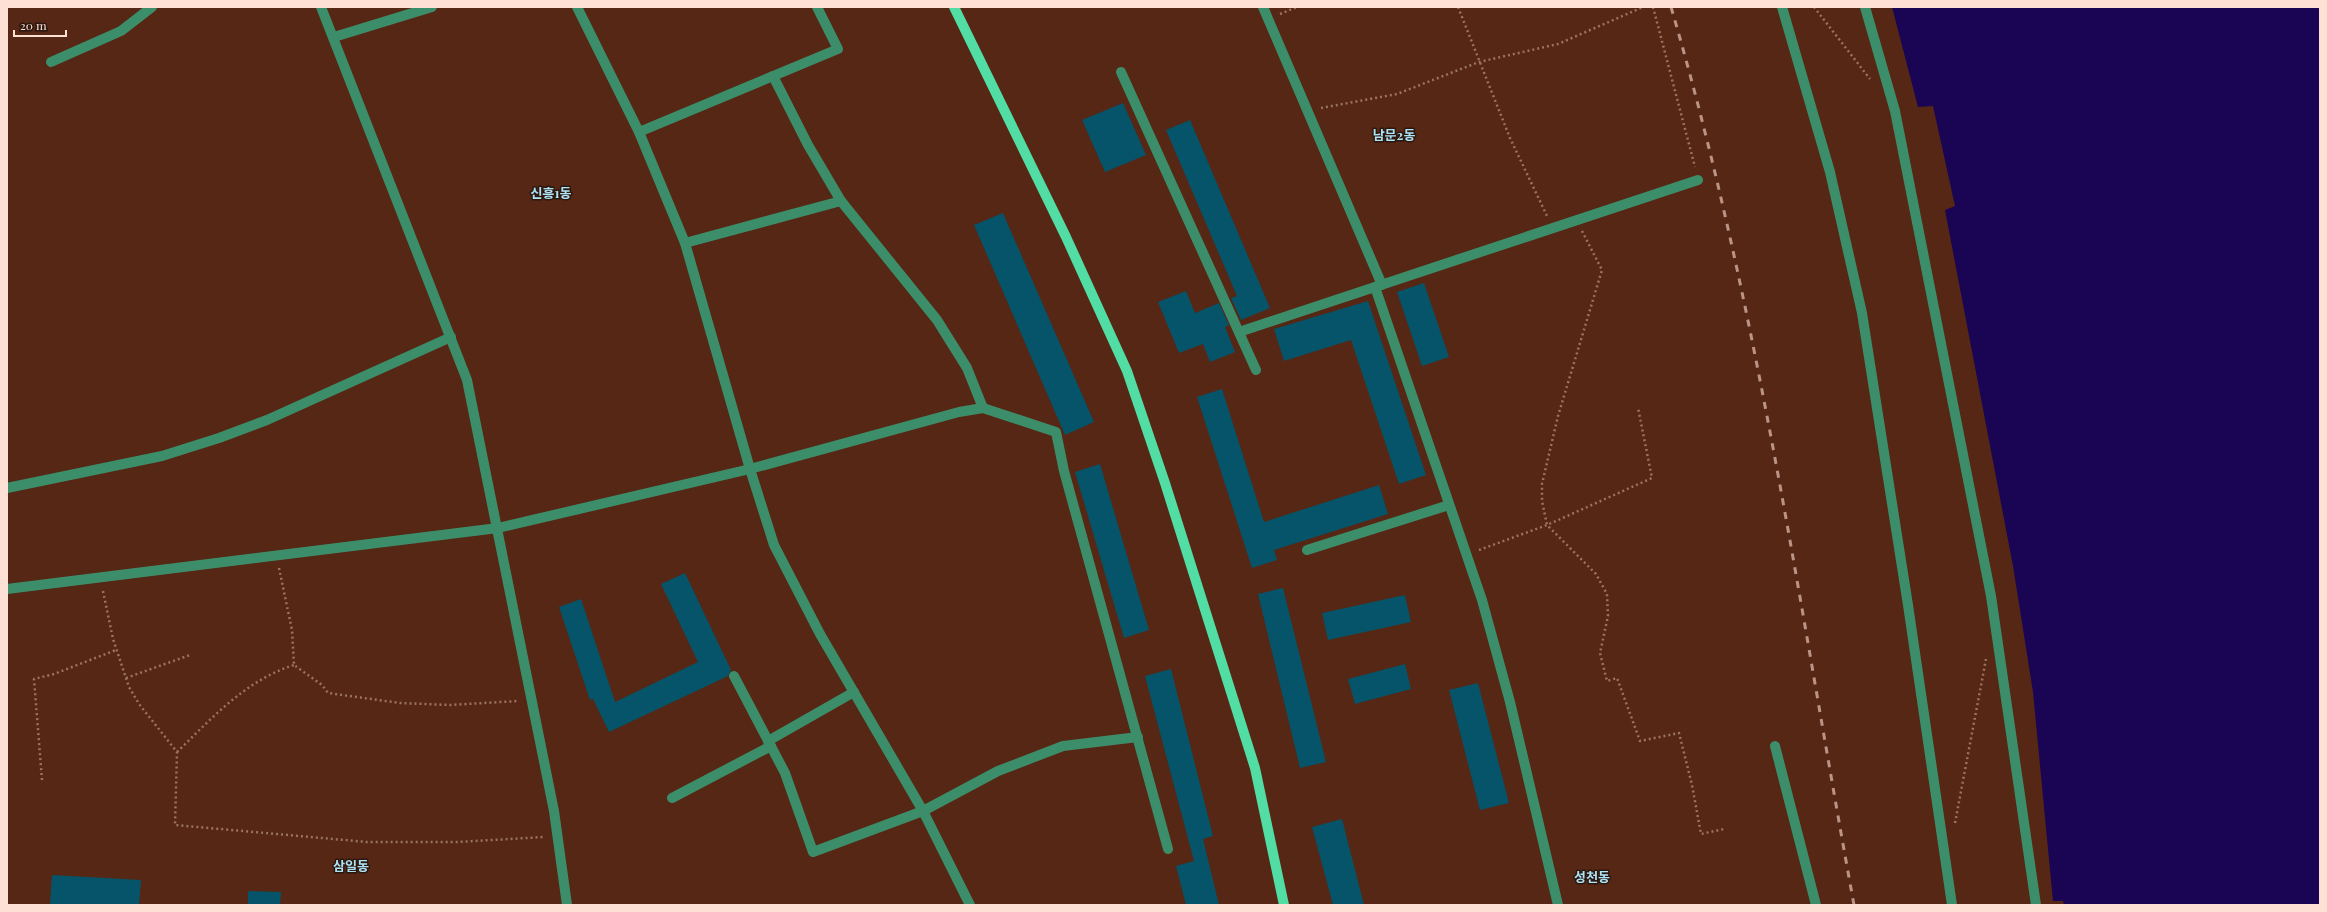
<svg xmlns="http://www.w3.org/2000/svg" width="2327" height="912" viewBox="0 0 2327 912" font-family="'Playfair Display','Noto Sans KR',serif">
<rect width="100%" height="100%" fill="#552714"/>
<path fill="#190553" d="M1892,7H2320V905H2064L2063,901H2053L2033,692L2013,566L1945,210L1955,206L1933,106L1918,107Z"/>
<g fill="#065469">
<path d="M1123,103L1146,155L1105,172L1082,120Z"/>
<path d="M1190,120L1270,308L1241,320L1231,298L1237,296L1166,130Z"/>
<path d="M1003,213L1094,422L1065,435L974,225Z"/>
<path d="M1424,283L1449,357L1422,366L1397,292Z"/>
<path d="M1186,291L1195,313L1219,303L1229,325L1225,327L1235,352L1210,362L1203,344L1179,353L1158,302Z"/>
<path d="M1368,301L1426,475L1399,484L1351,340L1284,361L1274,329Z"/>
<path d="M1222,389L1264,522L1379,485L1388,514L1274,550L1277,560L1252,568L1197,397Z"/>
<path d="M1100,464L1149,630L1124,638L1075,472Z"/>
<path d="M685,573L731,670L728,676L609,732L593,699L590,700L559,607L581,599L615,702L698,662L661,584Z"/>
<path d="M1283,588L1326,762L1300,768L1258,594Z"/>
<path d="M1405,595L1411,622L1328,640L1322,613Z"/>
<path d="M1405,664L1411,689L1355,704L1348,679Z"/>
<path d="M1171,669L1213,836L1203,839L1219,905H1186L1176,866L1194,861L1145,676Z"/>
<path d="M1478,683L1509,803L1480,810L1449,690Z"/>
<path d="M1342,819L1364,905H1333L1312,827Z"/>
<path d="M52,875L141,880L139,905L50,904Z"/>
<path d="M248,891L281,892L280,905H248Z"/>
</g>
<g fill="none" stroke-linecap="round" stroke-linejoin="round">
<g stroke="#9b7363" stroke-width="2.5" stroke-dasharray="2 3" stroke-linecap="butt">
<path d="M1458,7L1510,138L1547,216"/>
<path d="M1653,7L1695,167"/>
<path d="M1814,7L1870,79"/>
<path d="M1280,14L1297,7"/>
<path d="M1321,108L1397,94L1479,62L1558,44L1643,7"/>
<path d="M1582,231L1602,270L1558,416L1542,484V501L1547,525L1596,574L1607,594L1608,616L1600,653L1607,681L1617,678L1640,741L1679,733L1692,785L1701,834L1724,829"/>
<path d="M1479,550L1547,525L1652,478L1638,408"/>
<path d="M279,568L292,630L294,665L322,685L328,693L400,703L450,705L518,701"/>
<path d="M103,591L113,639L129,687L139,704L177,752L175,825L367,842H457L544,837"/>
<path d="M126,678L190,655"/>
<path d="M177,752C212,718 246,680 294,665"/>
<path d="M42,780L34,679L54,674L116,650"/>
<path d="M1955,823L1986,659"/>
</g>
<g stroke="#3c8e6a" stroke-width="10">
<path d="M321,7L467,380L554,811L567,905"/>
<path d="M577,7L639,132L685,243L750,469L774,545L820,634L923,811L970,905"/>
<path d="M1263,7L1382,285"/>
<path d="M1782,7L1830,172L1862,313L1908,605L1952,905"/>
<path d="M1865,7L1895,111L1991,596L2036,905"/>
<path d="M334,37L432,7"/>
<path d="M51,62L121,31L152,7"/>
<path d="M1121,72L1256,370"/>
<path d="M773,76L808,145L841,201L937,320L967,368L983,408"/>
<path d="M639,132L838,49L817,7"/>
<path d="M685,243L841,201"/>
<path d="M1375,287L1482,600L1510,702L1558,905"/>
<path d="M1239,332L1698,180"/>
<path d="M7,488L162,456L219,438L267,420L451,337"/>
<path d="M1307,550L1449,505"/>
<path d="M7,589L498,528L750,469L959,412L983,408L1056,432L1064,471L1168,849"/>
<path d="M734,676L785,773L813,852L923,811L998,771L1063,746L1138,737"/>
<path d="M768,741L854,692"/>
<path d="M1775,746L1816,905"/>
<path d="M672,798L771,746"/>
</g>
<path stroke="#51dda3" stroke-width="10" d="M954,7L1066,237L1127,371L1165,483L1255,768L1284,905"/>
<path stroke="#ba9486" stroke-width="3" stroke-dasharray="7 7" stroke-linecap="butt" d="M1671,7C1757,301 1799,605 1854,905"/>
</g>
<g text-anchor="middle" dominant-baseline="central" stroke-width="3" stroke-linejoin="round" paint-order="stroke">
<g font-size="13" font-weight="bold" fill="#aee3f6" stroke="#2c170f">
<text x="1394" y="134">남문2동</text>
<text x="551" y="192">신흥1동</text>
<text x="351" y="865">삼일동</text>
<text x="1592" y="876">성천동</text>
</g>
</g>
<rect width="2327" height="912" fill="none" stroke="#ffe0d5" stroke-width="16"/>
<path d="M14 30v6h52v-6" fill="none" stroke="#ffe0d5" stroke-width="2"/>
<text x="20" y="30" font-size="12" fill="#ffe0d5" stroke="#2c170f" stroke-width="3" paint-order="stroke">20 m</text>
</svg>
